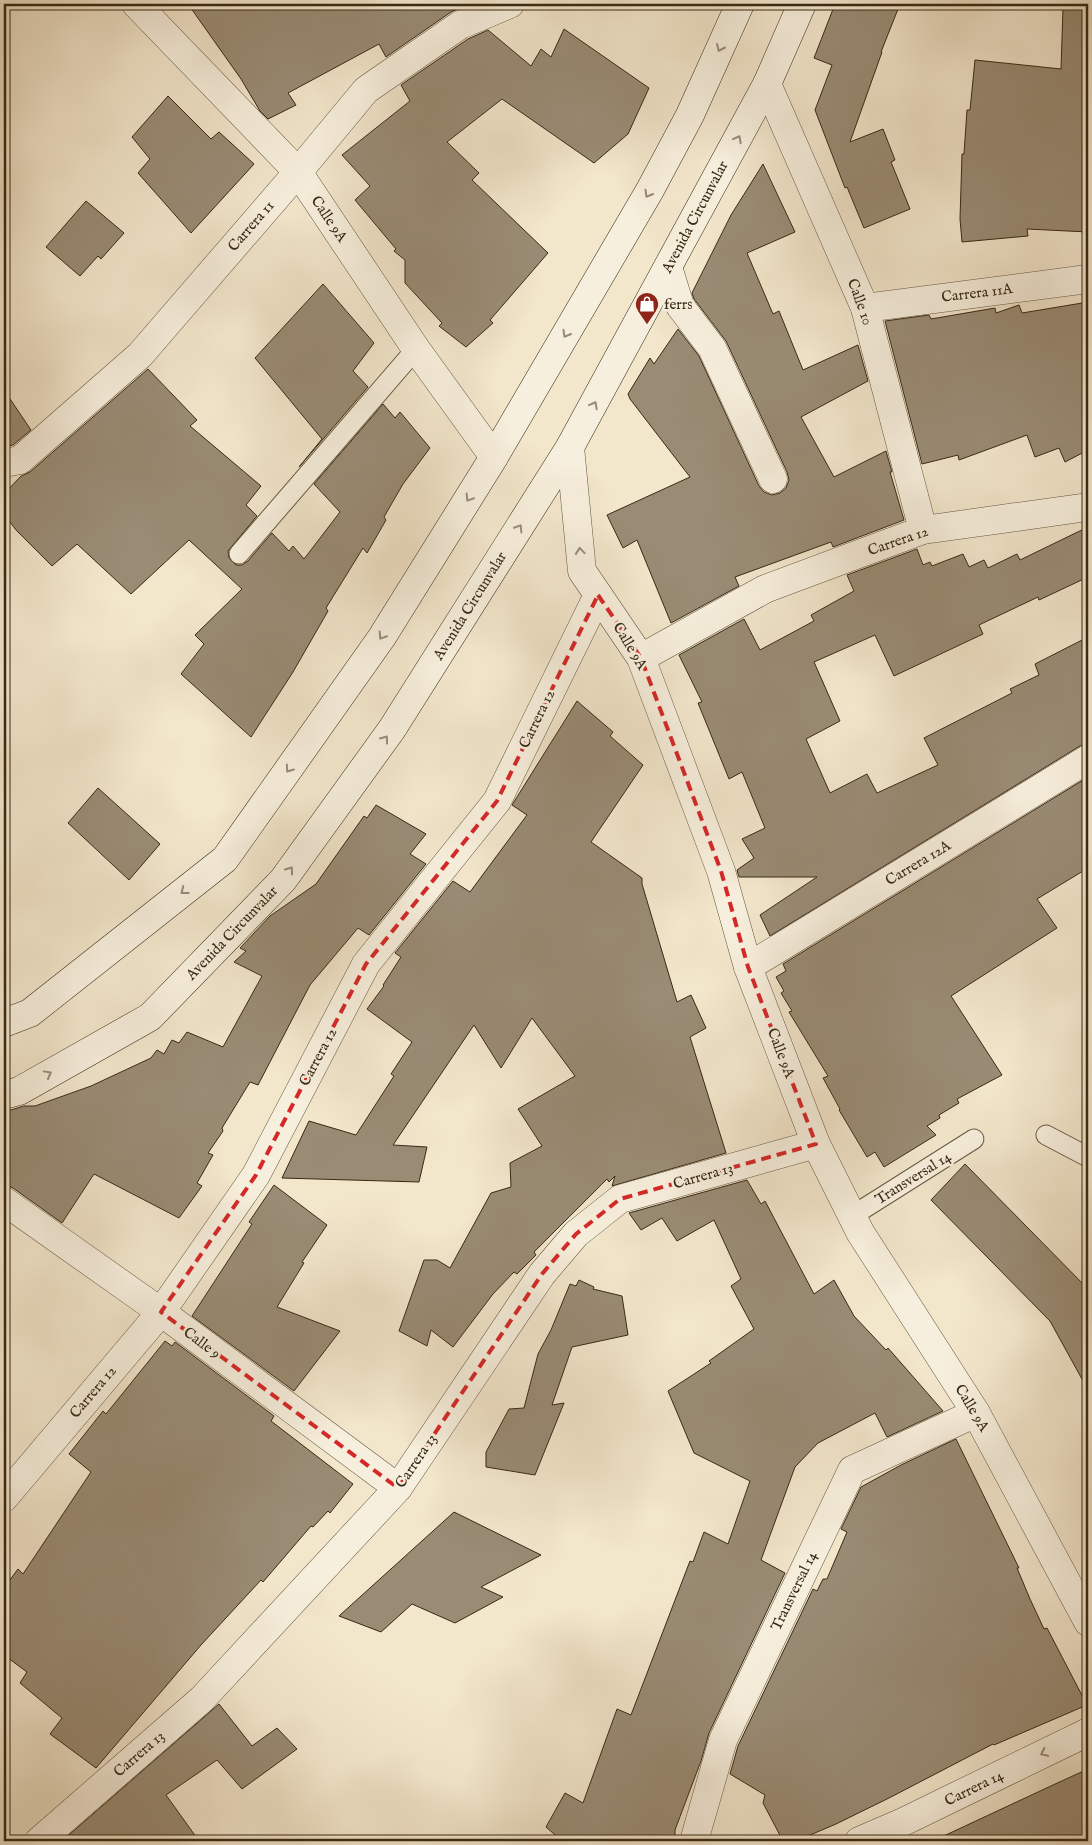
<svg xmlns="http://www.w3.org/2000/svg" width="1092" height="1845" viewBox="0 0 1092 1845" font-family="'IM FELL English',serif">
<rect width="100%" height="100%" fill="#f2e6cb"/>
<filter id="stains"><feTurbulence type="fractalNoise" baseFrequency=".004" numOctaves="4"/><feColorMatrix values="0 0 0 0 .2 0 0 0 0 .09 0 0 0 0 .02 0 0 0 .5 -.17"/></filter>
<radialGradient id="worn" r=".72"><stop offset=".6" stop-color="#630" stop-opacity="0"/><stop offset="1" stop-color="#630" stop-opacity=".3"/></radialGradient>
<g fill="#998b74" stroke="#382915">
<path d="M188,4H456L460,8L451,12L386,57L379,44L288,93L296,105L268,119L260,111L241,79Z"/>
<path d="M835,4H900L881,52H882L850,142L883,129L895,160L891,162L910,209L864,228L847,187L845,188L815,110L832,65L814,58Z"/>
<path d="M1063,8L1088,9V232L1027,229L1028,236L962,242L960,219L962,154H964L967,110H970L975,60L1061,69Z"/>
<path d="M564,29L649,88L628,134L594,163L502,99L447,142L479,173L472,180L548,253L490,320L493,323L466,347L439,326L442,323L405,283V260L394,251L396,249L355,200L370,186L342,155L410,101L401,85L468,39L488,30L531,66L541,49L551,57Z"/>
<path d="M168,96L211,139L219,132L254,164L191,233L138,173L150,159L132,137Z"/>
<path d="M763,164L795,232L747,253L773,314L779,311L803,370L858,345L868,381L801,417L834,477L886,451L892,472H890L904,520L833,547L831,542L735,577L739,586L671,623L637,540L623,548L607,515L690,477L630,399L628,394L650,358L654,364L678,329L699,356L759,486L764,492L772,495L780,493L786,488L789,480L787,472L726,341L694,299L692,293L731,215Z"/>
<path d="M86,201L124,233L101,259L98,256L80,276L46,247Z"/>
<path d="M323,284L374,343L353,371L368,387L299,467L322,439L255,358Z"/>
<path d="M1088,302V450L1065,462L1059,448L1035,457L1027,435L959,460L958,455L922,464L885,321L929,315L931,319L995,308L996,313L1019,305L1022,313Z"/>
<path d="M148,369L197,420L190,426L261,486L246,505L257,516L228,551L229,558L236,565H242L248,561L272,533L289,551L293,546L304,559L340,512L314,484L383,404L395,418L400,412L430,448L403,484L384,517L386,520L367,553L363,548L326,608L328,611L293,672L251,737L181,674L204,644L195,635L242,589L189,540L131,594L77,544L52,566L16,530L4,514V494L21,476L30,472Z"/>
<path d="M4,390L31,430L13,445L4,447Z"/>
<path d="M1088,527V577L1039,600L1038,597L979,625L983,634L894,676L875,635L814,662L840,721L806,739L830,793L867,774L877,793L938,765L924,738L1012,693L1010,689L1039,675L1035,664L1088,637V743L1080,746L770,936L760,915L817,877H739L737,870L754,858L742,839L765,828L742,772L729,779L698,703L702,702L679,655L744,619L760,650L814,621L811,615L854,591L847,575L917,549L923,565L930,562L932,566L963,554L969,567L984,560L988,568L1017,554L1020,560Z"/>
<path d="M577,701L613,732L610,736L643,765L591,842L642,878V884L677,1002L691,995L706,1028L690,1037L726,1153L612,1186L615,1176L609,1182L607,1179L534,1252L536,1255L517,1274L514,1272L493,1294L453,1347L431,1330L427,1346L399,1331L424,1260H437L450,1268L491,1193L511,1187L510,1163L542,1146L518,1109L575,1076L532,1018L501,1068L474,1025L393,1145L427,1147L419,1182L282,1178L309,1121L356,1135L394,1076L391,1074L412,1042L367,1009L384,986L383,985L401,957L395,953L453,881L470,892L527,815L512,805Z"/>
<path d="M1088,777V868L1037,899L1057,928L951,996L1002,1075L957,1099L959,1103L939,1115L940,1118L927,1126L936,1135L884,1167L875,1152L867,1157L839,1110L840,1109L823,1078L828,1076L789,1012L792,1011L781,993L784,991L776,977L786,971L783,964Z"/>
<path d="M98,788L160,844L129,880L68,823Z"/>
<path d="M376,805L426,834L410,854L426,864L369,935L358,928L310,985L258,1085L250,1082L222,1128L223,1131L208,1153L213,1155L197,1183L202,1186L179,1218L94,1174L62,1223L13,1188L4,1184V1112L24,1106H35L91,1086L151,1058L157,1050L164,1054L172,1040L179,1043L187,1032L223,1047L262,976L234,962L246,951L240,948L270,916L316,884L364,816L367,818Z"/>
<path d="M965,1164L1088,1289V1390L1050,1321L931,1200Z"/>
<path d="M747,1180L761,1204L765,1201L814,1294L834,1280L854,1316L886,1350L888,1348L943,1411L887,1437L875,1413L818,1443L795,1467L761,1560L785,1573L709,1733L701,1761L675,1830V1841H562L546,1827L565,1793L583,1803L617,1709L631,1715L690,1561L693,1562L704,1532L728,1544L750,1481L694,1453L668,1391L711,1363L709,1361L754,1329L731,1286L741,1279L714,1220L677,1241L662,1218L641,1230L629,1213Z"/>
<path d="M274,1185L327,1225L302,1262L304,1263L277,1307L340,1331L294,1391L192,1316L252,1224L249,1222Z"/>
<path d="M579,1280L594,1287L593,1289L622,1296L628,1335L572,1347L552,1405L564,1403L535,1475L486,1467V1452L509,1409L524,1408L538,1354L551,1330L570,1284L576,1286Z"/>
<path d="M165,1341L172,1346L175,1342L274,1416L271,1421L353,1484L330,1513L328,1511L313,1527L311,1526L263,1582L261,1580L201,1645L96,1768L50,1734L62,1718L20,1683L27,1672L4,1655V1588L18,1569L23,1574L91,1472L69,1454L103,1411L106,1414Z"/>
<path d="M956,1439L1019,1568H1017L1030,1599L1044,1629L1047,1628L1087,1705L994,1745L993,1744L889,1798L836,1824L796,1841H783L763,1803L765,1795L730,1774L738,1746L813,1589L817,1591L823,1579H827L847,1532L841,1529L861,1487L901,1465Z"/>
<path d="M454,1512L541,1555L481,1587L503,1597L455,1623L412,1604L381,1632L339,1616Z"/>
<path d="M219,1704L252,1746L277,1728L297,1749L242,1789L217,1760L166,1795L199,1841H62Z"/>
<path d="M1088,1769V1841H933L1053,1785Z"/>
</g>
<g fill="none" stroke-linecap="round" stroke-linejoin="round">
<g stroke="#665842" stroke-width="21">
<g id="lane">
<path d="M239,554L416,349"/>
<path d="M1046,1135L1088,1157"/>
<path d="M852,1216L974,1139"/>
</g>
</g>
<g stroke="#665842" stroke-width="29">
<g id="street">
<path d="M136,4L298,172L416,349L494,457"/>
<path d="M767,84L865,308L923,530"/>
<path d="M668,267L680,306L712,348L773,479"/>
<path d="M865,308L1088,279"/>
<path d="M570,447L582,571L641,658L721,871L748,967L816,1144L860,1232L976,1413L1088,1622"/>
<path d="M4,463L20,460L140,355L298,172L366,90L460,25L510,4"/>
<path d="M641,658L765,589L923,530L1088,507"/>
<path d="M748,967L1088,759"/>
<path d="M4,1201L161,1312L398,1488"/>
<path d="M4,1498L161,1312L256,1175L366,964L497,801L598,595"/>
<path d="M39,1841L202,1699L398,1488L542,1274L576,1234L620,1199L816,1144"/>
<path d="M694,1841L723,1740L852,1470L976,1413"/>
<path d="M859,1841L903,1822L1088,1732"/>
</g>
</g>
<g stroke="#382915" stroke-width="29">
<g id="secondary">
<path d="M4,1023L30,1013L225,859L382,637L494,457L650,190L690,115L740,4"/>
<path d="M4,1095L19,1091L150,1017L283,880L392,729L570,447L767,84L802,4"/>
</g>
</g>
<use href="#lane" stroke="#f7efdd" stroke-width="19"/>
<use href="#street" stroke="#f7efdd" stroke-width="28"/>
<use href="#secondary" stroke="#f7efdd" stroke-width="28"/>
</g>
<defs><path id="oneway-chevron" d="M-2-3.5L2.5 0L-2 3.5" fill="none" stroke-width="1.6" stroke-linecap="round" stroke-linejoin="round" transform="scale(1.25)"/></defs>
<g stroke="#988c79">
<use href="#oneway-chevron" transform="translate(720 48) rotate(114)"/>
<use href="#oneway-chevron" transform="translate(738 139) rotate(-62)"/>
<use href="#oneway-chevron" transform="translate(648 194) rotate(120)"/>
<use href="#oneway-chevron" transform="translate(566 334) rotate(120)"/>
<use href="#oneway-chevron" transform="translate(594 405) rotate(-62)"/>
<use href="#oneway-chevron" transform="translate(469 498) rotate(122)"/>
<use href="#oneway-chevron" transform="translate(519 528) rotate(-58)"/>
<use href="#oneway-chevron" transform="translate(580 551) rotate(-95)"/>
<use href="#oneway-chevron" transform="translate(382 636) rotate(123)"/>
<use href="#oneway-chevron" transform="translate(385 739) rotate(-54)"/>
<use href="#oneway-chevron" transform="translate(289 769) rotate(125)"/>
<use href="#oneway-chevron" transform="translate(290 870) rotate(-54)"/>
<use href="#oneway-chevron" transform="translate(184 891) rotate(142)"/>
<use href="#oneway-chevron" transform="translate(48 1074) rotate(-29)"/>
<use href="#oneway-chevron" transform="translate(1044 1753) rotate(154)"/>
</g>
<path fill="none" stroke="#d62828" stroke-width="4" stroke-dasharray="10 6" stroke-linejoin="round" d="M598,595L641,658L721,871L748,967L816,1144L620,1199L576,1234L542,1274L398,1488L161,1312L256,1175L366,964L497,801Z"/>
<defs>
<g id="shop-pin" transform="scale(1.25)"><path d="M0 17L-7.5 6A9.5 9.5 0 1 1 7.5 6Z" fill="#8f2418" stroke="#f7efdd"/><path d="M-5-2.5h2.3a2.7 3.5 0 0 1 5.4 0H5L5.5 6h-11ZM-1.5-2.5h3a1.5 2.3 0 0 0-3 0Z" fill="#fff"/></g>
</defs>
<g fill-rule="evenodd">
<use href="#shop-pin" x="647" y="304"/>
</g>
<g text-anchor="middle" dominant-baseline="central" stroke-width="5" stroke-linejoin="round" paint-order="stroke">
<g font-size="15" fill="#382915" stroke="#f7efdd">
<text transform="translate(695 217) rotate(-62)">Avenida Circunvalar</text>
<text transform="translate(329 219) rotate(56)">Calle 9A</text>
<text transform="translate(251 226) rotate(-49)">Carrera 11</text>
<text transform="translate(977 293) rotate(-7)">Carrera 11A</text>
<text transform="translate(860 302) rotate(70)">Calle 10</text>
<text transform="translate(898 541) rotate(-19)">Carrera 12</text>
<text transform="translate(470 606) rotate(-58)">Avenida Circunvalar</text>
<text transform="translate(630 646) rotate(59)">Calle 9A</text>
<text transform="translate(537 719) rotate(-64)">Carrera 12</text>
<text transform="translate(918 863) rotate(-31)">Carrera 12A</text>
<text transform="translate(232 933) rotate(-46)">Avenida Circunvalar</text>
<text transform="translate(781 1053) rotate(69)">Calle 9A</text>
<text transform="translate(318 1057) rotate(-62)">Carrera 12</text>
<text transform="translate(703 1176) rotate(-16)">Carrera 13</text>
<text transform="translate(913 1178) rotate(-32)">Transversal 14</text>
<text transform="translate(202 1343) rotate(37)">Calle 9</text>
<text transform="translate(93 1392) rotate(-50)">Carrera 12</text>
<text transform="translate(972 1408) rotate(59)">Calle 9A</text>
<text transform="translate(416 1461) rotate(-56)">Carrera 13</text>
<text transform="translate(794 1591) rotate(-64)">Transversal 14</text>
<text transform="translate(139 1754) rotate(-41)">Carrera 13</text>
<text transform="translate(974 1788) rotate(-26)">Carrera 14</text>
</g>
<g font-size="15" fill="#382915" stroke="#f7efdd" text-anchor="start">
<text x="664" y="304">ferrs</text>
</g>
</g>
<rect width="1092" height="1845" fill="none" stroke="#f2e6cb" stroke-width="20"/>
<rect x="5" y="5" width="1082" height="1835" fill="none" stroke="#382915" stroke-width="2.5"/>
<rect x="10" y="10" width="1072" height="1825" fill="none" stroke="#382915"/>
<rect width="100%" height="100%" filter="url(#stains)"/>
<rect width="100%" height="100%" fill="url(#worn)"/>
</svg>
